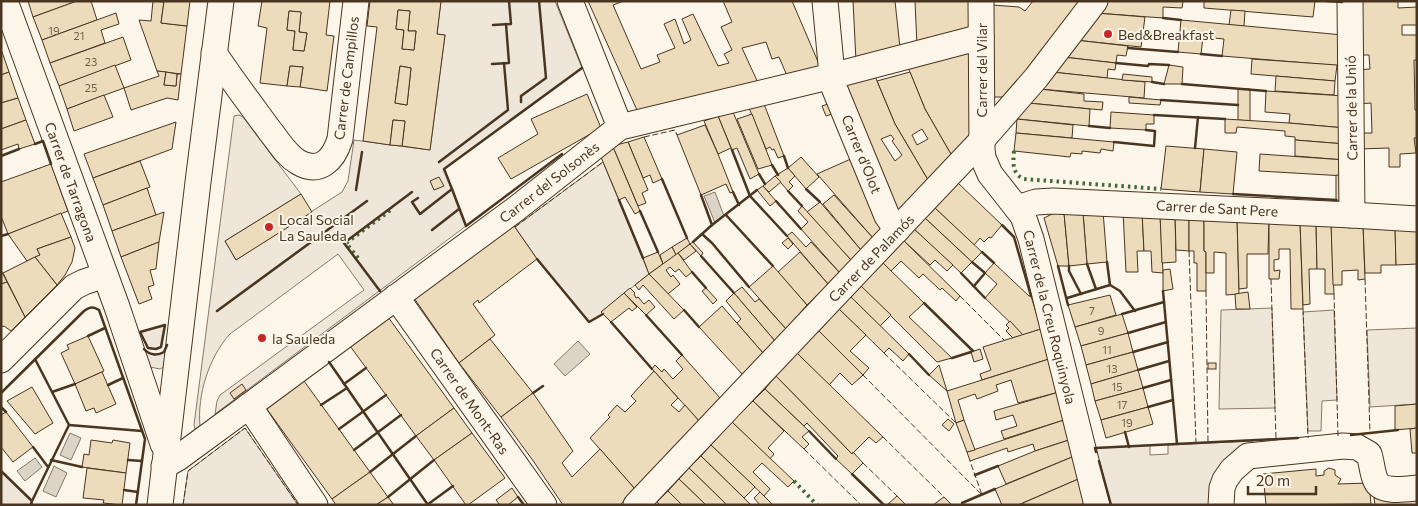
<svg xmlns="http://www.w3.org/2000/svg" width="1418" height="506" viewBox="0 0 1418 506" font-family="Commissioner,sans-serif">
<rect width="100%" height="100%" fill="#fbf6e9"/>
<g fill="#ede6d9" stroke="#887966">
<path d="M441,1H555L582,68L444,169L466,226L215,414L217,401L220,395L364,290L338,254L230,334C209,357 197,395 200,426L195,429L194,425L234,116L239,115L243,117L301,194L225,241L236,260L342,192L348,181L354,140L430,150L445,35L437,34Z"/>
<path d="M603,162L649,274L601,312L603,314L589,322L537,259L515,227Z"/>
<path d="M1272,308L1275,408L1219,409L1221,310Z"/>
<path d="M1334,310L1337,400L1322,401L1321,431H1308L1303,312Z"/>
<path d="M165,325L161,347C157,350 152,349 148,348L140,332Z"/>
<path d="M1417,328V404L1370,407L1367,330Z"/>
<path d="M167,345L168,365L160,369L150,367L146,361L144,349C149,355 157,356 164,352Z"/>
<path d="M245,428L298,505H183L188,471Z"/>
<path d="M1252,441V447L1212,505H1111L1095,448L1150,445V455L1168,454V445Z"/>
<path d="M1,471L32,501L31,504L33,505H1Z"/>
</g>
<g fill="#dcd4c6" stroke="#887966">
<path d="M715,192L724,216L715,223L704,196Z"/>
<path d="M578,341L590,354L565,376L554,364Z"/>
<path d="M70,433L81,438L71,460L60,455Z"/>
<path d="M35,458L42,467L25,481L17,471Z"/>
<path d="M54,466L67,473L56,497L43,491Z"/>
</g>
<g fill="#ecdcbc" stroke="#4a3520" fill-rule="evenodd">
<path d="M28,1H77L33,17Z"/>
<path d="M77,1H91L97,20L42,40L33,17Z"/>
<path d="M153,1L164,2L161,23L187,26L181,74L157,71L139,20L151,21Z"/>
<path d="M164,1H190L187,26L161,23Z"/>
<path d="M262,1H330L326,35L334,36L327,91L300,87L303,67L290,66L287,86L260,83L267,28L258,26ZM289,11L301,12L299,32L307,33L304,51L293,50L295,31L287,30Z"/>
<path d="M370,1H441L437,34L445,35L430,150L402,146L405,121L393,120L390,145L363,141L377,27L367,26ZM398,10L410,11L408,31H416L414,50L402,49L404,30L396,29ZM400,66L411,68L407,105L395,103Z"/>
<path d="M588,1H624L613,5L641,69L660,62L657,55L675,48L664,24L675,19L684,44L691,40L682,19L693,14L718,66L729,63L724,54L732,50L721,27L732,22L723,1H792L819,64L820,69L788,78L779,57L772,59L766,42L742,48L759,85L641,119Z"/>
<path d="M853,1H895L900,48L856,61Z"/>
<path d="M915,1H971V32L917,46Z"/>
<path d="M1033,1H1083L1006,97H993L994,79L992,5L1019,7L1025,11Z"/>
<path d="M1104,1H1183L1182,8L1163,7V18L1096,13Z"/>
<path d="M1204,1H1315L1313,17L1204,8Z"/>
<path d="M1358,1H1398V8L1417,7V25H1402V35H1417V60H1414L1415,110H1417V138H1414L1416,153L1400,154V167H1389V148L1358,149V133H1372L1371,103L1357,104V70L1370,69L1369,55H1359Z"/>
<path d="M398,10L410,11L408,31H416L414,50L402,49L404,30L396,29Z"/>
<path d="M1231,10L1245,11L1244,26L1229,25Z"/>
<path d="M289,11L301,12L299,32L307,33L304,51L293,50L295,31L287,30Z"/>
<path d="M116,13L119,24L101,30L105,43L50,63L42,40Z"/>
<path d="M1096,13L1145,17L1141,47L1075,40Z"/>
<path d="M1181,20L1343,35V66L1222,56L1224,39L1203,37L1201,54L1178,52Z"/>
<path d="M123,37L131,60L59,86L50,63Z"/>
<path d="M1075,40L1128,46L1126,56L1117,55L1116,63L1063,57Z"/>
<path d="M972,48L971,133L952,156L925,109L907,65Z"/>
<path d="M1,49L9,72L1,75Z"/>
<path d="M1063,57L1116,63L1115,70L1108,69L1107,78L1052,72Z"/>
<path d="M1252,59L1337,65L1335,81L1251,74Z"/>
<path d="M115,65L124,88L67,109L59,86Z"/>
<path d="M1169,65L1183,67L1182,84H1164Z"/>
<path d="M290,66L303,67L300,87L287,86Z"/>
<path d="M400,66L411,68L407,105L395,103Z"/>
<path d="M157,71L166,72L164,85L176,86L177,74H181L178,100L167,98L131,110L124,88L159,76Z"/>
<path d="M9,72L18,98L1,103V75Z"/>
<path d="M166,72L177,74L176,86L164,85Z"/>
<path d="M910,72L925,109L952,156L928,180L895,124L877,81ZM922,129L928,139L917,145L912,135Z"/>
<path d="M1052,72L1145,82L1144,98L1039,89Z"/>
<path d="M874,74L895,124L928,180L896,214L843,83ZM891,135L894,139L892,141L902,155L895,161L881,139Z"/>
<path d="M1123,74L1152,77V82L1122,80Z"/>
<path d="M1276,76L1335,81L1334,95L1275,91Z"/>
<path d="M1039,89L1084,94V101L1103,102L1102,110L1028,103Z"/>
<path d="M1238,89H1250V121L1238,120Z"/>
<path d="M1266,91L1345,96V128L1289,123L1290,114L1265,112Z"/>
<path d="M587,94L601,128L511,179L498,158L538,134L531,119Z"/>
<path d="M104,95L113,117L74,131L67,109Z"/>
<path d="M1129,97L1161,100L1160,105L1129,103Z"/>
<path d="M18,98L26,120L1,129V103Z"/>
<path d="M831,103L835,113L826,116L822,106Z"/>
<path d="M1028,103L1090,109L1089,126L1017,119Z"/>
<path d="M764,104L784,156L778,158L774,149L772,150L770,147L766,149L749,108Z"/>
<path d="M733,112L759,174L750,179L737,148L732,150L718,116Z"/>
<path d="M1111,112L1154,115V124H1146V130L1110,128Z"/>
<path d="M752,114L772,165L758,169L737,119Z"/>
<path d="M718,116L731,148L718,154L704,121Z"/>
<path d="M1017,119L1073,125L1072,138L1016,133Z"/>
<path d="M1225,119L1289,123L1345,128V144L1295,140V137L1285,136V131L1237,127L1236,133H1225Z"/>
<path d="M26,120L35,144L19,149L18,144L1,150V129Z"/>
<path d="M393,120L405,121L402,146L390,145Z"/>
<path d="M176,122L172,149L93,178L84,154Z"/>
<path d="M705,125L718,154L733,192L730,193L726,184L701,195L677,135Z"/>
<path d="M1016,133L1114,142L1113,151L1101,149L1100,153L1082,151V154L1071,153L1070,157L1014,151Z"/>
<path d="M644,137L662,179L653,183L650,175L643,178L628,142Z"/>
<path d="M1295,140L1345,144V160L1295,156Z"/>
<path d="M628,142L648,190L642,193L646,203L638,206L613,147L616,145Z"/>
<path d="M1166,146L1204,149L1200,192L1161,189Z"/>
<path d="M613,147L640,211L635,214L625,197L619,200L601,157Z"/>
<path d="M1204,149L1237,152L1233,194L1200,192Z"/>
<path d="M1260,154L1345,160V176L1259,171Z"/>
<path d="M801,157L819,177L806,189L788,168Z"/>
<path d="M853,158L883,228L873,238L817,174Z"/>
<path d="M140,161L150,187L103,205L93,178Z"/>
<path d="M51,164L68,211L8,234L1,216V182Z"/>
<path d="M788,168L795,176L789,182L793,186L788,191L775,176Z"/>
<path d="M1336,175L1345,176V201L1336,200Z"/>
<path d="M775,176L781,182L769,192L763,186Z"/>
<path d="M439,177L444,186L434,190L430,181Z"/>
<path d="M958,183L1002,225L991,238L989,237L984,242L980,238L974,245L935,208Z"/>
<path d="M763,186L776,201L770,206L757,190Z"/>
<path d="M147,188L156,215L112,231L103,205Z"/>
<path d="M301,194L312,212L236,260L225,241Z"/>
<path d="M834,195L873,238L861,250L823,204Z"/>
<path d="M820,202L861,250L851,260L807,212Z"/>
<path d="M802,206L851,260L839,272L801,229L808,222L798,211Z"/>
<path d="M935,208L982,252L972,262L925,218Z"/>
<path d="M1103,211L1107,262L1087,264L1083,213Z"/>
<path d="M1123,211L1142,212L1144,251H1137L1138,272H1126Z"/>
<path d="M164,212L159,242L121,257L112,231Z"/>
<path d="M1142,212L1160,214L1163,273L1152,272L1151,251H1144Z"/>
<path d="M61,213L71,237L37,249L40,255L27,261L8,234Z"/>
<path d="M1054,213H1064L1069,266H1058L1044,218Z"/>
<path d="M1064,213H1083L1087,264L1069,266Z"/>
<path d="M1160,214H1175L1176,262L1162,263Z"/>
<path d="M1175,214L1189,215V251L1176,250Z"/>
<path d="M1189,215L1204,216V251L1206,252V291H1197V263H1194V251H1189Z"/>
<path d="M1204,216L1237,217L1239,294L1226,295V253L1214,252V273H1206V252L1204,251Z"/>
<path d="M1237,217L1269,219L1268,254H1247V288L1239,289Z"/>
<path d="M925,218L972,262L961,273L914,229Z"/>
<path d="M1269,219L1300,221L1303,309H1291L1290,249H1279V259L1274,260V271L1280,270L1279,279H1269Z"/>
<path d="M1300,221L1316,222L1317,269H1309L1310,304L1303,305Z"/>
<path d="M1316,222H1331L1334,294H1325V269H1317Z"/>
<path d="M1331,222L1363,224L1365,279L1358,280V270L1342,271V285H1333Z"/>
<path d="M512,223L537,259L479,303L478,300L473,304L495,335L459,363L414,298Z"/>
<path d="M1363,224L1395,226L1396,265H1381V273H1365Z"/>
<path d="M1395,226L1417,227V264L1396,265Z"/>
<path d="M914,229L953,265L947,271L935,260L930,265L904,241Z"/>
<path d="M792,232L806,247L811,242L839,272L828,284L787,236Z"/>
<path d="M71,237L75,248L72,262L65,275L57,285L35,257L40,255L37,249Z"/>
<path d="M687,238L690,244L676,255L672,247Z"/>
<path d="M788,238L793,244L788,249L782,243Z"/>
<path d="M904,241L960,296L956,301L942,288L940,290L923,274L919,278L901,261L891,271L883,263Z"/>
<path d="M159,242L156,269L150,270L154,285L148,287L152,299L139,304L121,257Z"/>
<path d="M693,242L703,253L701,256L690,244Z"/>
<path d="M690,244L696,251L684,260L678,253Z"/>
<path d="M672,247L676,255L663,264L660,255Z"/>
<path d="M658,252L663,264L649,274L643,258Z"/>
<path d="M800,252L828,284L807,305L778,272Z"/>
<path d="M678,253L692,272L686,277L679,269L675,272L670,267L666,270L671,277L673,275L680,284L668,294L649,274Z"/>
<path d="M35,257L57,285L25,317L3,273Z"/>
<path d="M883,263L924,303L909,317L952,358L937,362L861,286Z"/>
<path d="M994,263L1029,296H1031L1041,329L1023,335L985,298L997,284L985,273Z"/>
<path d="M773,266L807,305L786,329L749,287Z"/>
<path d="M1170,269L1173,289L1163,291V270Z"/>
<path d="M1,270L7,282L1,284Z"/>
<path d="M649,274L684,310L674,319L643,285L639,290L635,285Z"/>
<path d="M7,282L25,317L11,331L4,326L1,327V284Z"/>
<path d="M861,286L891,315L880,326L851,297Z"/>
<path d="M742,287L755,302L759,299L786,329L775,341L734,293Z"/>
<path d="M630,288L635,293L634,294L636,298L638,297L644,304L649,300L655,307L646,315L624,293Z"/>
<path d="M706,288L717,300L713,304L702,291Z"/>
<path d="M1248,292L1250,309H1236L1235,294Z"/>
<path d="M624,293L637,307L632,311L629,308L611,322L601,312Z"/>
<path d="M734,293L775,341L763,353L737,323L741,319L726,301Z"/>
<path d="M1110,295L1116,315L1075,327L1068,305Z"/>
<path d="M851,297L909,354L903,361L889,348L884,353L839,309Z"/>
<path d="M722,306L763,353L743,375L699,327Z"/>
<path d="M839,309L866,335L850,351L869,368L863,375L819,331Z"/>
<path d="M1122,314L1128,333L1081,346L1075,327Z"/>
<path d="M388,317L454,408L416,436L350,346Z"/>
<path d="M1010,321L1023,335L1013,338L1006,331L1009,328L1006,325Z"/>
<path d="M1041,329L1049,359L982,380L980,374L991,370L983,347Z"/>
<path d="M819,331L863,375L852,385L840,373L829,385L797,353Z"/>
<path d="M1128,333L1133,352L1086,365L1081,346Z"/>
<path d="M88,336L104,371L75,384L61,353L69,349L67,345Z"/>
<path d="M490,339L533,393L501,417L459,363Z"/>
<path d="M980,349L983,359L974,362L971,352Z"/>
<path d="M1133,352L1138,370L1091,384L1086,365Z"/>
<path d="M797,353L883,437L876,443L869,437L852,454L776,376Z"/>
<path d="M682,355L721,399L699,421L652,369L655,365L662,372L664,369L673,379L683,369L676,361Z"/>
<path d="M1049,359L1059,392L1018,403L1011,380L996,385L998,391L977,399L975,394L958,400L964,420L956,423L947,391Z"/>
<rect x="1208" y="363" width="8" height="6"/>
<path d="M939,365L947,391L929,375Z"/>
<path d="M1138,370L1143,388L1095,401L1091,384Z"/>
<path d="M654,371L678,398L671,405L679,412L685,405L699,421L635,489L590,438L610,417L608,415L617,405L625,412L636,401L631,396Z"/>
<path d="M102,372L116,404L96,413L94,408L86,411L75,384Z"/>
<path d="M776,376L852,454L853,452L863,463L852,474L836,459L838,456L807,423L804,426L765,389Z"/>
<path d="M304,381L370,472L332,499L266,408Z"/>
<path d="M242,384L246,390L234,399L230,393Z"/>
<path d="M32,387L53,423L35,434L7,401Z"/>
<path d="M1143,388L1148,407L1101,420L1095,401Z"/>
<path d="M765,389L809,431L802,437L809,444L804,449L753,401Z"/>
<path d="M1059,392L1067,419L1004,439L1001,431L1017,426L1013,415L996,420L994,411Z"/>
<path d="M533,393L573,451L562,463L572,477L600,449L635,489L620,505H563L534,462L501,417Z"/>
<path d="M753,401L784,431L768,448L774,454L770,459L732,422Z"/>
<path d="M1417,404V428L1395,430V406Z"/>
<path d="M1148,407L1153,424L1106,438L1101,420Z"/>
<path d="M454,408L472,433L434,460L416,436Z"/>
<path d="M6,412L33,447L13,462L1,447V415Z"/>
<path d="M948,419L954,424L949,431L942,425Z"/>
<path d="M1067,419L1072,439L1035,451L1033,444L1008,452L1007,448L970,461L967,452Z"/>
<path d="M964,420L975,450L967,452L956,423Z"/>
<path d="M732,422L794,481L788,487L762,463L753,472L770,489L764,496L711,445Z"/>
<path d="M1417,428V453H1412L1410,429Z"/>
<path d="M472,433L505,478L468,505H466L434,460Z"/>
<path d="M1072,439L1077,455L1006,484L998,466L1035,451Z"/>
<path d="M91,440L112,443L113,440L130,443L126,473L82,467L84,454L89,455Z"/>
<path d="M711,445L755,487L744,498L701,456Z"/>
<path d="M1077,455L1083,477L1018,505H1002L995,489Z"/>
<path d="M701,456L744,498L751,505H727L689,468Z"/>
<path d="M87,468L126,473L122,505L103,503L104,500L83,498Z"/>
<path d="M689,468L727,505H706L679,479Z"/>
<path d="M1329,468L1335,470V475L1341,479L1338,484L1369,483L1371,504L1266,505L1263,474L1316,469V476L1324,475V471Z"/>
<path d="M370,472L388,497L376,505H336L332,499Z"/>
<path d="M1083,477L1089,501L1080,505H1024L1023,503Z"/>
<path d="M679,479L706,505H682L668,491Z"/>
<path d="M512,488L518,497L508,505H500L496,500Z"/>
<path d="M668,491L682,505H660L657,502Z"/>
<path d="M760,492L773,505H760L754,498Z"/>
<path d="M1417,494V505H1375L1374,498Z"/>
<path d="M897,496L906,505L888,504Z"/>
<path d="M388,497L394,505H376Z"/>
<path d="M944,497L952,505H933Z"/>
</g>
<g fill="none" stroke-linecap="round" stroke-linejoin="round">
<g stroke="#4a3520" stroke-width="27">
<g id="minor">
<path d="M5,1L117,307L163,444"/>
<path d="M570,1L620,127"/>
<path d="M825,1L833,85L887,216L897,230"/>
<path d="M981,1L982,149L983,158L990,174L1023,216L1031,239L1097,505"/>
<path d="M1350,1L1352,215"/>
<path d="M214,53C232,80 251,105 270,131C279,142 286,155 298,162C320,175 334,159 340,139L356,1"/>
<path d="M1017,208L1036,202L1053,201L1352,215L1417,219"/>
<path d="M396,297L544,505"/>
<path d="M1,360L74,287L84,282L105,275"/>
<path d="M249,406L315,505"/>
<path d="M164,466L178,458L249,406L517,208L620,127L832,76L981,37"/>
<path d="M160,505L198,182L221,1"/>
<path d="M636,505L982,140L1036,78L1095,1"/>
<path d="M1221,505L1222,488L1225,480L1232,470L1248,456L1343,446L1357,447L1369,454C1372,463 1372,473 1376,481C1381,493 1406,489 1417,488"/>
</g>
</g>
<use href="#minor" stroke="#fbf6e9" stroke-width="25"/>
<g stroke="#436837" stroke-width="4" stroke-dasharray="2.5 4" stroke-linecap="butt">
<path d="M1014,151C1013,163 1012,174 1024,179L1161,189"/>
<path d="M358,258L346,243L392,209"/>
<path d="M794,481L817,505"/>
</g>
<g stroke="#4a3520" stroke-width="1" stroke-dasharray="6 2.5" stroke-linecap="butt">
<path d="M644,137L675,130L677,135"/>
<path d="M515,227L603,162"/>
<path d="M1189,251L1196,443"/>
<path d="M1271,279L1276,439"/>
<path d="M1365,279L1370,433"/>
<path d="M1206,291L1208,443"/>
<path d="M1334,294L1338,436"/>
<path d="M960,296L1004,340"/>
<path d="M1303,309L1308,438"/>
<path d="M884,353L956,423"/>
<path d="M863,375L982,495L970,461"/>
<path d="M883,437L944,497"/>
<path d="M804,449L861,505"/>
<path d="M863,463L897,496"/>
<path d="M183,505L188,471L245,428L298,505"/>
</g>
<g stroke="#4a3520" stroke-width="2.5">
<path d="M1327,1L1342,2"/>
<path d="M1163,18L1181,20"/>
<path d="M493,25L511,24L509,1"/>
<path d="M1128,48L1178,52"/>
<path d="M1201,54L1222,56"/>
<path d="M1116,63L1148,66L1149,64L1169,65"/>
<path d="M492,64L509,63L506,24"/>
<path d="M1152,82L1164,84"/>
<path d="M1182,84L1266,91"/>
<path d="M1161,100L1238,105"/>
<path d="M521,102V96L546,78L539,1"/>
<path d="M1154,115L1225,119"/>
<path d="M1089,126L1110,128"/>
<path d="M1114,142L1154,146L1155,131L1146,130"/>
<path d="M35,144L43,141L51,164"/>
<path d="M1195,148L1198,117"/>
<path d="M732,150L750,196L787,236"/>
<path d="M1,156L19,149"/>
<path d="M784,156L788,168"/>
<path d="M439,162L508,110L504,63"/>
<path d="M772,165L778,175"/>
<path d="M759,174L765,184"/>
<path d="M662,179L687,238"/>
<path d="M452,189L466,226L562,154"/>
<path d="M806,189L820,202"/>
<path d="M356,190L362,152"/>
<path d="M788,191L802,206"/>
<path d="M733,192L739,205"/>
<path d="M1233,194L1336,200"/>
<path d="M701,195L712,225"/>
<path d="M418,198L412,202L420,214L452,189L444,169L582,68"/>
<path d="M619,200L643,258"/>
<path d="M776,201L801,229"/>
<path d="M640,211L658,252"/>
<path d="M726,215L773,266"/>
<path d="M1002,225L1014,237L1031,296"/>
<path d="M432,230L459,209"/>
<path d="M702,234L712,243L749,287"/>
<path d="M1,236L8,234"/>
<path d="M693,242L712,225L757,190"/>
<path d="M982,252L994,263"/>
<path d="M701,256L734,293"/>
<path d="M537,259L589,322L603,314"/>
<path d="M972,262L985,273L974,286"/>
<path d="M1107,262L1110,285"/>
<path d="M1087,264L1096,289"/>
<path d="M1058,266L1068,305"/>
<path d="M1069,266V271L1081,294"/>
<path d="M692,272L706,288"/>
<path d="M961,273L985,298"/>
<path d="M380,291L344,243L412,192"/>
<path d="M1163,291L1177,444"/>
<path d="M1067,298L1110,285L1120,291L1135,311"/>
<path d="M924,303L973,351"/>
<path d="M684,310L699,327"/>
<path d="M217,311L367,201"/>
<path d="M1122,314L1164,302"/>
<path d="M646,315L682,355"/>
<path d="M611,322L652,369"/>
<path d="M165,325L161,347L156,349L148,348L140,332Z"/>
<path d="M1128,333L1166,322"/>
<path d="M88,336L105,328"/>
<path d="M144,349C149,355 157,356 164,352L167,345"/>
<path d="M1133,352L1168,342"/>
<path d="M909,354L929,375"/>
<path d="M952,358L971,352"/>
<path d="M329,362L428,505"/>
<path d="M1138,370L1169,361"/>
<path d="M344,384L366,368"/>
<path d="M108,385L123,378"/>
<path d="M1143,388L1171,380"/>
<path d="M52,392L75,384"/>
<path d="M1,393L84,311C89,307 93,306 99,310L145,439L136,505"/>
<path d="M533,393L543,386"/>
<path d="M321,405L347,388"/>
<path d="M1,407L6,412"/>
<path d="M1148,407L1173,400"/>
<path d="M69,425L142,431"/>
<path d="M339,429L386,395"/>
<path d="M809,431L836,459"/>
<path d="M1125,432L1129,447"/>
<path d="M1351,435L1398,430"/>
<path d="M33,447L48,467"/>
<path d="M354,450L401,415"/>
<path d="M1096,452L1095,448L1298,438"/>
<path d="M51,460L82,467"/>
<path d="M128,460L142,461"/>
<path d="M1099,461L1111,505"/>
<path d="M1,471L32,501L31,504L33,505"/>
<path d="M370,472L416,436"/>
<path d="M852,474L884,505"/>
<path d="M975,475L998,466"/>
<path d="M124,490L138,492"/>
<path d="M388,497L434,460"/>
<path d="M518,497L524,505"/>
<path d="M32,501L69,425L35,359"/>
<path d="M962,503L995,489"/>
<path d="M427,505L453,486"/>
</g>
</g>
<g fill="#c62828" stroke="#fbf6e9" stroke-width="2">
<circle cx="1108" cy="34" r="5"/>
<circle cx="269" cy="227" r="5"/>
<circle cx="262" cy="338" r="5"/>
</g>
<g text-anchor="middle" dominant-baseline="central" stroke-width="4" stroke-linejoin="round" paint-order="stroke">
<g font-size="11" fill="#725f47">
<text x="54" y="30">19</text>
<text x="79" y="35">21</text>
<text x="91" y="61">23</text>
<text x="91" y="87">25</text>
<text x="1092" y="310">7</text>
<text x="1101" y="330">9</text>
<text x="1107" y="349">11</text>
<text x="1112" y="368">13</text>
<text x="1117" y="386">15</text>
<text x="1122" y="404">17</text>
<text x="1127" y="422">19</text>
</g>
<g font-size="14" fill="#4a3520" stroke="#fbf6e9" text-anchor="start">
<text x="1118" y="34">Bed&amp;Breakfast</text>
<text x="279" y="219">Local Social<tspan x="279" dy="16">La Sauleda</tspan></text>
<text x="272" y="338">la Sauleda</text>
</g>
<g font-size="14" fill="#4a3520" stroke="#fbf6e9">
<text transform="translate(981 70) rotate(-90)">Carrer del Vilar</text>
<text transform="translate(346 78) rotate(-83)">Carrer de Campillos</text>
<text transform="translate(1351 108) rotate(-91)">Carrer de la Unió</text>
<text transform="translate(862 154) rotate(68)">Carrer d'Olot</text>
<text transform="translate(71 182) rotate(70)">Carrer de Tarragona</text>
<text transform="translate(549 182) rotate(-38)">Carrer del Solsonès</text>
<text transform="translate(1217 208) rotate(3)">Carrer de Sant Pere</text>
<text transform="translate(871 258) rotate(-46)">Carrer de Palamós</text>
<text transform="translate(1050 317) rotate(76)">Carrer de la Creu Roquinyola</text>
<text transform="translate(470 401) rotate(55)">Carrer de Mont-Ras</text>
</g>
</g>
<rect width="1418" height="506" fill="none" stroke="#4a3520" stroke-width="5"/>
<path d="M1248 486v8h68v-8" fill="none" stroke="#4a3520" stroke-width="2.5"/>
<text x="1256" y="486" font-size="15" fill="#4a3520" stroke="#fbf6e9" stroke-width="4" paint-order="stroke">20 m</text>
</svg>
